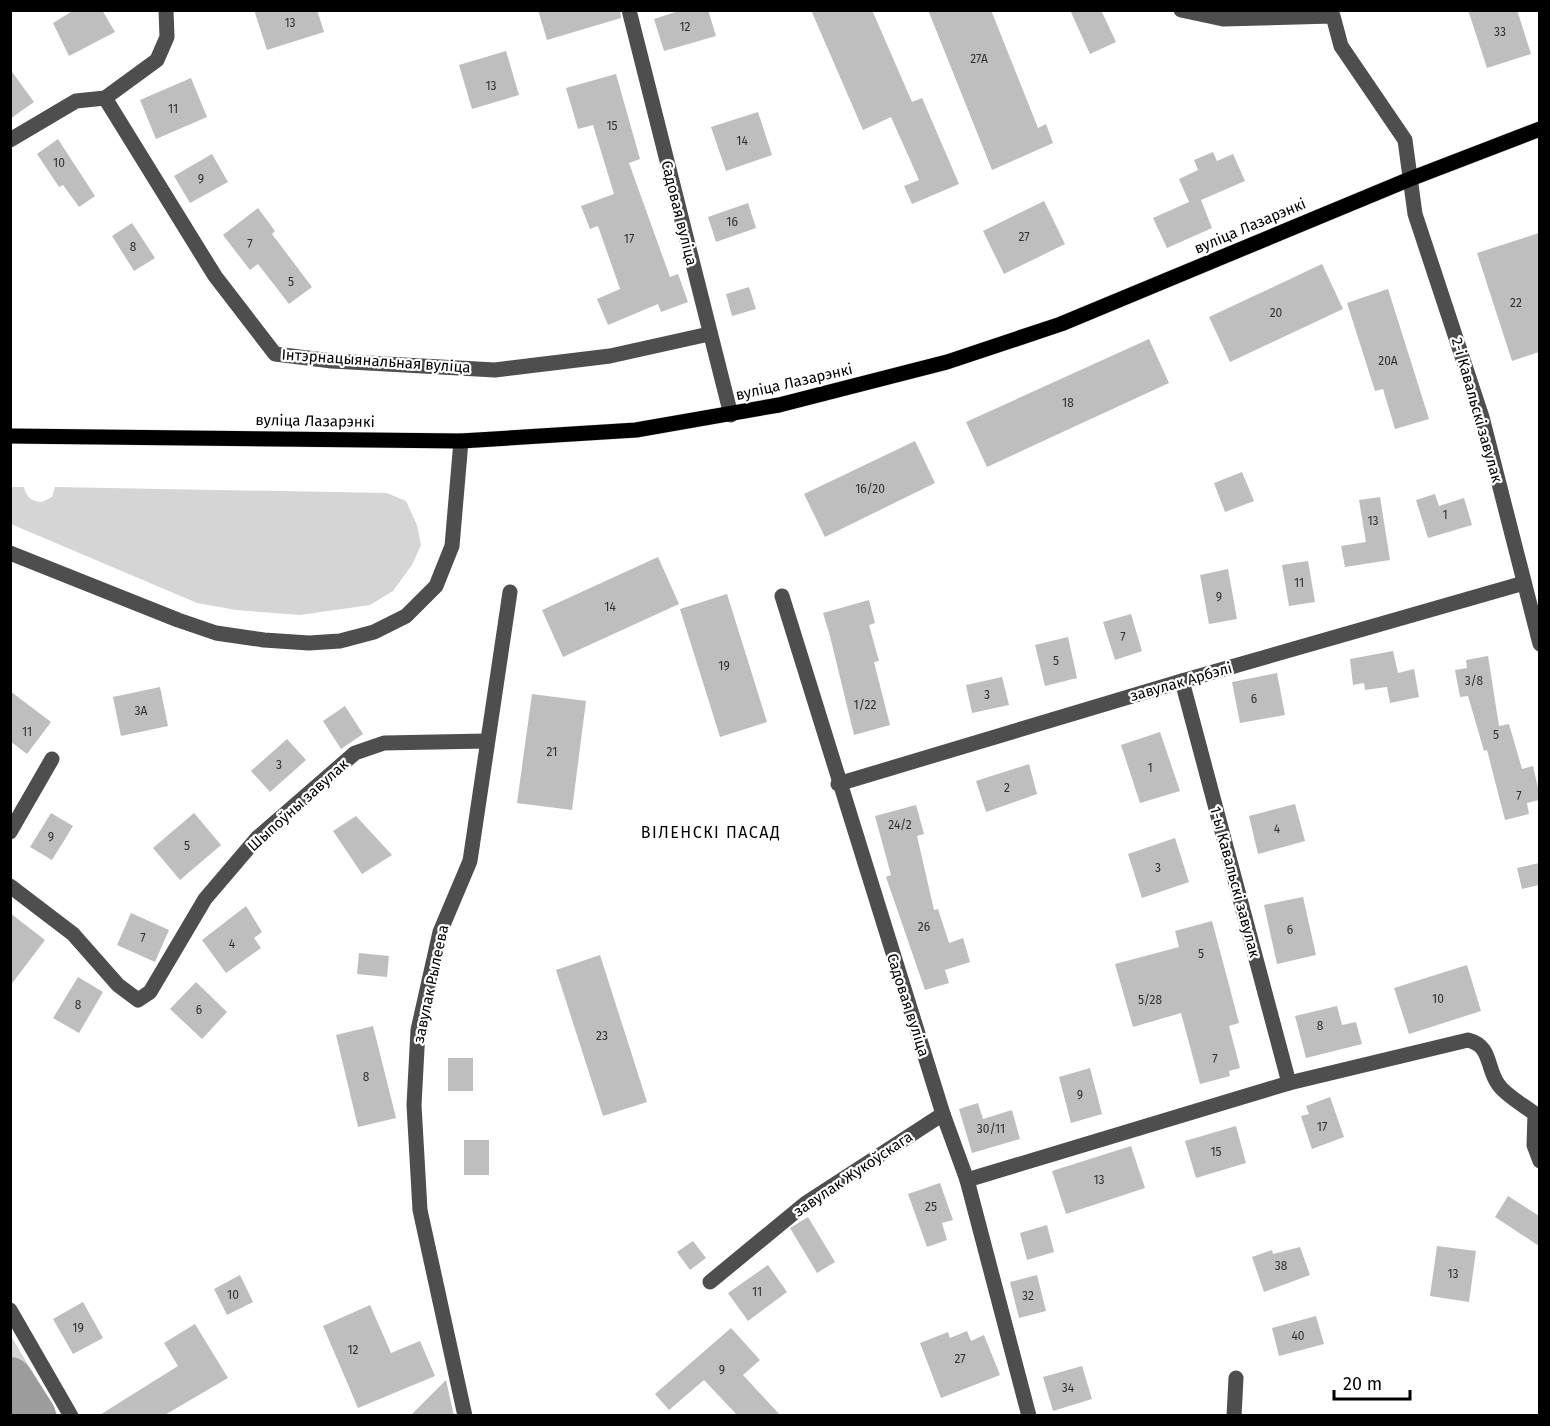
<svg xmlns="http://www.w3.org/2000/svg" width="1550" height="1426" viewBox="0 0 1550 1426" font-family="'Fira Sans',sans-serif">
<rect width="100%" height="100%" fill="#fff"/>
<g fill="#d5d5d5">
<path d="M11,487H24C26,497 32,502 42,502L52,497L55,487L387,493L406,501L417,525L421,545L412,565L393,591L370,605L300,615L236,610L197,603L11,524Z"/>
<path d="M11,1336L58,1415H11Z"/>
</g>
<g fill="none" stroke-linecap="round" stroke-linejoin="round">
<path stroke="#9c9c9c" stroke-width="46" d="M10,1380L33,1416"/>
</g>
<g fill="#bebebe">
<path d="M74,10H102L115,32L69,56L53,23Z"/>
<path d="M254,10H317L324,32L267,50Z"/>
<path d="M538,10H620L621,18L547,40Z"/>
<path d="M682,10H708L716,36L664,51L654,19Z"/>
<path d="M811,10H872L912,102L922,98L959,184L912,204L904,186L919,180L891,117L863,130Z"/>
<path d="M928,10H991L1038,128L1046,124L1053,143L992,170Z"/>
<path d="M1070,10H1101L1116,42L1090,54Z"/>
<path d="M1468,10H1517L1531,54L1487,68Z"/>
<path d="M506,51L519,95L472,109L459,65Z"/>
<path d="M10,69L34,102L10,119Z"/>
<path d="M616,74L640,159L629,163L670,277L678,274L688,302L661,312L658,304L608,325L597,299L620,289L598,226L590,229L581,206L614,194L593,125L578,129L566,88Z"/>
<path d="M191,78L207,117L156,139L140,100Z"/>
<path d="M758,112L772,155L726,171L711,127Z"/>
<path d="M58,139L95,196L79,207L63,185L59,187L37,154Z"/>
<path d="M1213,152L1217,161L1233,154L1245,181L1201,200L1212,228L1167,248L1153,218L1189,202L1179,179L1198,170L1194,160Z"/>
<path d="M212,154L228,182L190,203L174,176Z"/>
<path d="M1044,201L1065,244L1004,274L983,231Z"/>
<path d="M748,203L756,228L716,242L708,217Z"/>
<path d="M258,208L275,231L272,234L312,287L289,304L258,264L250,270L223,235Z"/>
<path d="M132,223L155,258L134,271L112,236Z"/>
<path d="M1539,233V352L1512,361L1477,253Z"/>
<path d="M1322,264L1343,309L1230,362L1209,317Z"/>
<path d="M749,287L756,309L732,316L726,294Z"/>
<path d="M1388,289L1429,419L1395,429L1383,389L1375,391L1347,303Z"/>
<path d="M1149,339L1169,383L987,467L966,422Z"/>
<path d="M915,441L935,483L825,537L804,494Z"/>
<path d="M1242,472L1254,501L1225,512L1214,483Z"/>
<path d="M1435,494L1439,506L1464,498L1472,525L1428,538L1416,500Z"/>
<path d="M1380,497L1390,560L1345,567L1341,546L1366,542L1359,500Z"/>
<path d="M658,557L679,604L563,657L542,610Z"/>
<path d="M1308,561L1315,602L1289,606L1282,565Z"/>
<path d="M1228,569L1237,619L1209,624L1200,575Z"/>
<path d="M727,594L767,722L720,737L680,609Z"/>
<path d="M869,600L875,623L869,625L879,661L874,662L890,725L854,735L830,636L823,613Z"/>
<path d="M1131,614L1142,651L1115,660L1103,622Z"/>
<path d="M1068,637L1077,678L1045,686L1035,645Z"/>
<path d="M1393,651L1398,673L1414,669L1419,697L1390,703L1387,687L1365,690L1364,683L1353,685L1350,659Z"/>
<path d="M1488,656L1499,726L1509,724L1522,769L1533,766L1539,792V800L1527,803L1529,814L1505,820L1487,750L1484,751L1468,696L1460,697L1455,670L1467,668L1466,660Z"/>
<path d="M1277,673L1285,715L1240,723L1232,682Z"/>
<path d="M1002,677L1009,705L972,713L966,685Z"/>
<path d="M160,687L168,726L121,736L113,697Z"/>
<path d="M10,691L51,722L27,754L10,741Z"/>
<path d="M532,694L586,701L572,810L517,803Z"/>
<path d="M345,706L363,734L341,749L323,721Z"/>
<path d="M1160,732L1180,791L1140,803L1121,745Z"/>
<path d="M287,739L306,760L270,792L251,771Z"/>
<path d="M1029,764L1037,794L986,812L976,781Z"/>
<path d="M1295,804L1305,841L1258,854L1249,816Z"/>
<path d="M916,805L924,834L917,836L934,910L938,909L949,943L963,938L970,962L945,970L949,983L925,990L886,877L891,875L875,816Z"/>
<path d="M51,813L73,826L52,860L30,847Z"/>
<path d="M194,813L221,845L180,880L153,848Z"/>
<path d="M356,816L392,855L362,874L333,831Z"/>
<path d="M1175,838L1189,882L1142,898L1128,854Z"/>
<path d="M1539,863V885L1522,889L1517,868Z"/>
<path d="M1303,897L1316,955L1277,964L1264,905Z"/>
<path d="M246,906L262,932L254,938L261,948L226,973L202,940Z"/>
<path d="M10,913L45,940L10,986Z"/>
<path d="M131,913L169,930L155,962L117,945Z"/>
<path d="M1212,921L1239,1023L1229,1026L1240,1068L1229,1071L1230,1076L1200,1084L1181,1013L1133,1027L1115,964L1179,947L1175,931Z"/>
<path d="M359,953L389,956L387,977L357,974Z"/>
<path d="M600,955L647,1102L603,1116L556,970Z"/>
<path d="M1467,965L1481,1011L1409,1034L1394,988Z"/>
<path d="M78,977L103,992L79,1033L53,1018Z"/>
<path d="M196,982L227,1012L202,1039L170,1009Z"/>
<path d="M1337,1006L1342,1025L1356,1022L1362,1044L1306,1058L1295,1016Z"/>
<path d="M373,1026L396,1118L358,1127L336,1035Z"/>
<rect x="448" y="1058" width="25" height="33"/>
<path d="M1090,1068L1102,1114L1071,1123L1059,1077Z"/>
<path d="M1330,1097L1344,1137L1312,1149L1301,1116L1309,1114L1306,1106Z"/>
<path d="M978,1103L983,1119L1012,1110L1020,1139L972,1153L959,1109Z"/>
<path d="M1236,1126L1246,1163L1196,1178L1185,1141Z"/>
<rect x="464" y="1140" width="25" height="35"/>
<path d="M1131,1146L1145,1188L1066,1214L1052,1171Z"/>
<path d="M940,1183L953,1220L942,1223L947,1240L927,1247L908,1194Z"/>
<path d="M1508,1196L1539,1216V1246L1495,1217Z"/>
<path d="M808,1217L835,1262L817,1273L790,1228Z"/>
<path d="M1047,1225L1054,1252L1027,1260L1020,1233Z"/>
<path d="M693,1241L706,1258L690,1270L677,1252Z"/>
<path d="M1437,1246L1476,1251L1469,1302L1430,1296Z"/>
<path d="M1300,1247L1310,1275L1264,1292L1252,1257L1272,1250L1273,1254Z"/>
<path d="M768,1265L787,1292L748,1321L728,1293Z"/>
<path d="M240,1275L253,1302L227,1315L214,1289Z"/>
<path d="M1037,1275L1046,1311L1019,1318L1010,1282Z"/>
<path d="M83,1302L103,1338L73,1354L53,1319Z"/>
<path d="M370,1305L391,1353L420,1341L435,1376L358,1408L323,1326Z"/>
<path d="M1316,1316L1324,1344L1279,1356L1272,1328Z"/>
<path d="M195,1324L228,1378L163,1416H98L178,1366L164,1343Z"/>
<path d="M731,1328L760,1360L743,1375L781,1416H738L704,1380L669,1410L655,1394Z"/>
<path d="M967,1331L971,1341L984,1335L1000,1375L941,1398L920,1343L948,1332L950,1338Z"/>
<path d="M1082,1366L1092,1399L1053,1411L1043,1377Z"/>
<path d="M446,1380L454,1416H410Z"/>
</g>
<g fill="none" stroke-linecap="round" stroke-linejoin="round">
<g stroke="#dbdbdb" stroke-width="16">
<path id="major" d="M10,436L461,441L636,430L779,405L947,362L1061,324L1410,179L1540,129"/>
</g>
<g stroke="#4e4e4e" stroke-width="15">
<path d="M629,10L731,415"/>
<path d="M1181,10L1223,19L1333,16L1341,46L1405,140L1415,214L1482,417L1540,644"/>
<path d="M105,98L215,276L275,354L332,361L495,370L610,356L709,334"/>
<path d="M10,140L76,101L105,98L157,60L167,37L166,10"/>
<path d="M10,553L178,620L216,633L264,640L309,643L340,641L374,632L406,616L436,586L452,546L461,441"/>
<path d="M782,596L943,1114L967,1180L1029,1416"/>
<path d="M1182,681L1289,1083"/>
<path d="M838,784L1182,681L1524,583"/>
<path d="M10,832L52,759"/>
<path d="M10,886L73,934L118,985L138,1000L150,992L205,899L257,838L355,753L384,743L487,741"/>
<path d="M967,1180L1289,1083L1468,1040C1492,1046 1486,1067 1498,1084C1505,1095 1525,1106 1535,1114L1534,1145L1540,1161"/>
<path d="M710,1282L806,1203L943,1114"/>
<path d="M10,1310L71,1416"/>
<path d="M465,1416L420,1210L414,1105L418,1030L440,932L470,861L510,592"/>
<path d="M1234,1416L1236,1378"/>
</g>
<use href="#major" stroke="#000" stroke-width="15"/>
</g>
<g text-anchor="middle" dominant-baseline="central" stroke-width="4.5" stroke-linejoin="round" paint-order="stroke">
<g font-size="12" fill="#303030">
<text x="290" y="23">13</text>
<text x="685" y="27">12</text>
<text x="1500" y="32">33</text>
<text x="979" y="59">27А</text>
<text x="491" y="86">13</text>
<text x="173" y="109">11</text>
<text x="612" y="126">15</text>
<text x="742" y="141">14</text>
<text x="59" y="163">10</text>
<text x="201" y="179">9</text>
<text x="732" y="222">16</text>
<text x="1024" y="237">27</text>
<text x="629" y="239">17</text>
<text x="250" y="244">7</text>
<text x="133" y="247">8</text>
<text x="291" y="282">5</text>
<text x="1516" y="303">22</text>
<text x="1276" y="313">20</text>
<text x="1388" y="361">20А</text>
<text x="1068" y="403">18</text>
<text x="870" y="489">16/20</text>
<text x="1445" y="515">1</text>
<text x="1373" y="521">13</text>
<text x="1299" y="583">11</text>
<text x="1219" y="597">9</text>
<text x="610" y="607">14</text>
<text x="1123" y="637">7</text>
<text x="1056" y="661">5</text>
<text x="724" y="666">19</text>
<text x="1474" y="681">3/8</text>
<text x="987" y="695">3</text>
<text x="1254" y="699">6</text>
<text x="865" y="705">1/22</text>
<text x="141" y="711">3А</text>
<text x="27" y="732">11</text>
<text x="1496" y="735">5</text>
<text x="552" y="752">21</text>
<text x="279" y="765">3</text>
<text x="1150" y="768">1</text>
<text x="1007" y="788">2</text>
<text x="1519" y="796">7</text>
<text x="900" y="825">24/2</text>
<text x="1277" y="829">4</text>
<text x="51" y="837">9</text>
<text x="187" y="846">5</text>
<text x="1158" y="868">3</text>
<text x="924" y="927">26</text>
<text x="1290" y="930">6</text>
<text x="143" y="938">7</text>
<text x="232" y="944">4</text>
<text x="1201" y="954">5</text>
<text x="1438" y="999">10</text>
<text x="1150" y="1000">5/28</text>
<text x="78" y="1005">8</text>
<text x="199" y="1010">6</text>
<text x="1320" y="1026">8</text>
<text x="602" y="1036">23</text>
<text x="1215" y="1059">7</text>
<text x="366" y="1077">8</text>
<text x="1080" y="1095">9</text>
<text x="1322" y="1127">17</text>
<text x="991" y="1129">30/11</text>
<text x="1216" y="1152">15</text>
<text x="1099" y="1180">13</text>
<text x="931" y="1207">25</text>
<text x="1281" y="1266">38</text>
<text x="1453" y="1274">13</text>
<text x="757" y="1292">11</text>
<text x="233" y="1295">10</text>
<text x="1028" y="1296">32</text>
<text x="78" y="1328">19</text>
<text x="1298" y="1336">40</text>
<text x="353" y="1350">12</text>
<text x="960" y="1359">27</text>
<text x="722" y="1370">9</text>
<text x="1068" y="1388">34</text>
</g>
<g font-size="15" fill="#000" stroke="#fff">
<text transform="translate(679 213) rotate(76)">Садовая вуліца</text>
<text transform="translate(1250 226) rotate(-23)">вуліца Лазарэнкі</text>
<text transform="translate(376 361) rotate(4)">Інтэрнацыянальная вуліца</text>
<text transform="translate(794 382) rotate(-13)">вуліца Лазарэнкі</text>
<text transform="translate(1477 410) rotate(74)">2-і Кавальскі завулак</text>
<text transform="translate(315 421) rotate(1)">вуліца Лазарэнкі</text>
<text transform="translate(1181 682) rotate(-16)">завулак Арбэлі</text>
<text transform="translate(298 805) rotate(-42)">Шыпоўны завулак</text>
<text transform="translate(1235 882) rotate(75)">1-ы Кавальскі завулак</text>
<text transform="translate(431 984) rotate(-78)">завулак Рылеева</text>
<text transform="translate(908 1005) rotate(72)">Садовая вуліца</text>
<text transform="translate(853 1174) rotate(-34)">завулак Жукоўскага</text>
</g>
<g font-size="16" letter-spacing="1.5" fill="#000" stroke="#fff">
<text x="711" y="832">ВІЛЕНСКІ ПАСАД</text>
</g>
</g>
<rect width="1550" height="1426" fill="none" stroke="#000000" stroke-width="24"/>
<path d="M1334 1390v9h76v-9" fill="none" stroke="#000000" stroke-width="3"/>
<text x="1343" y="1390" font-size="18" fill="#000000" stroke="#ffffff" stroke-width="4.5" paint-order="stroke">20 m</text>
</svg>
